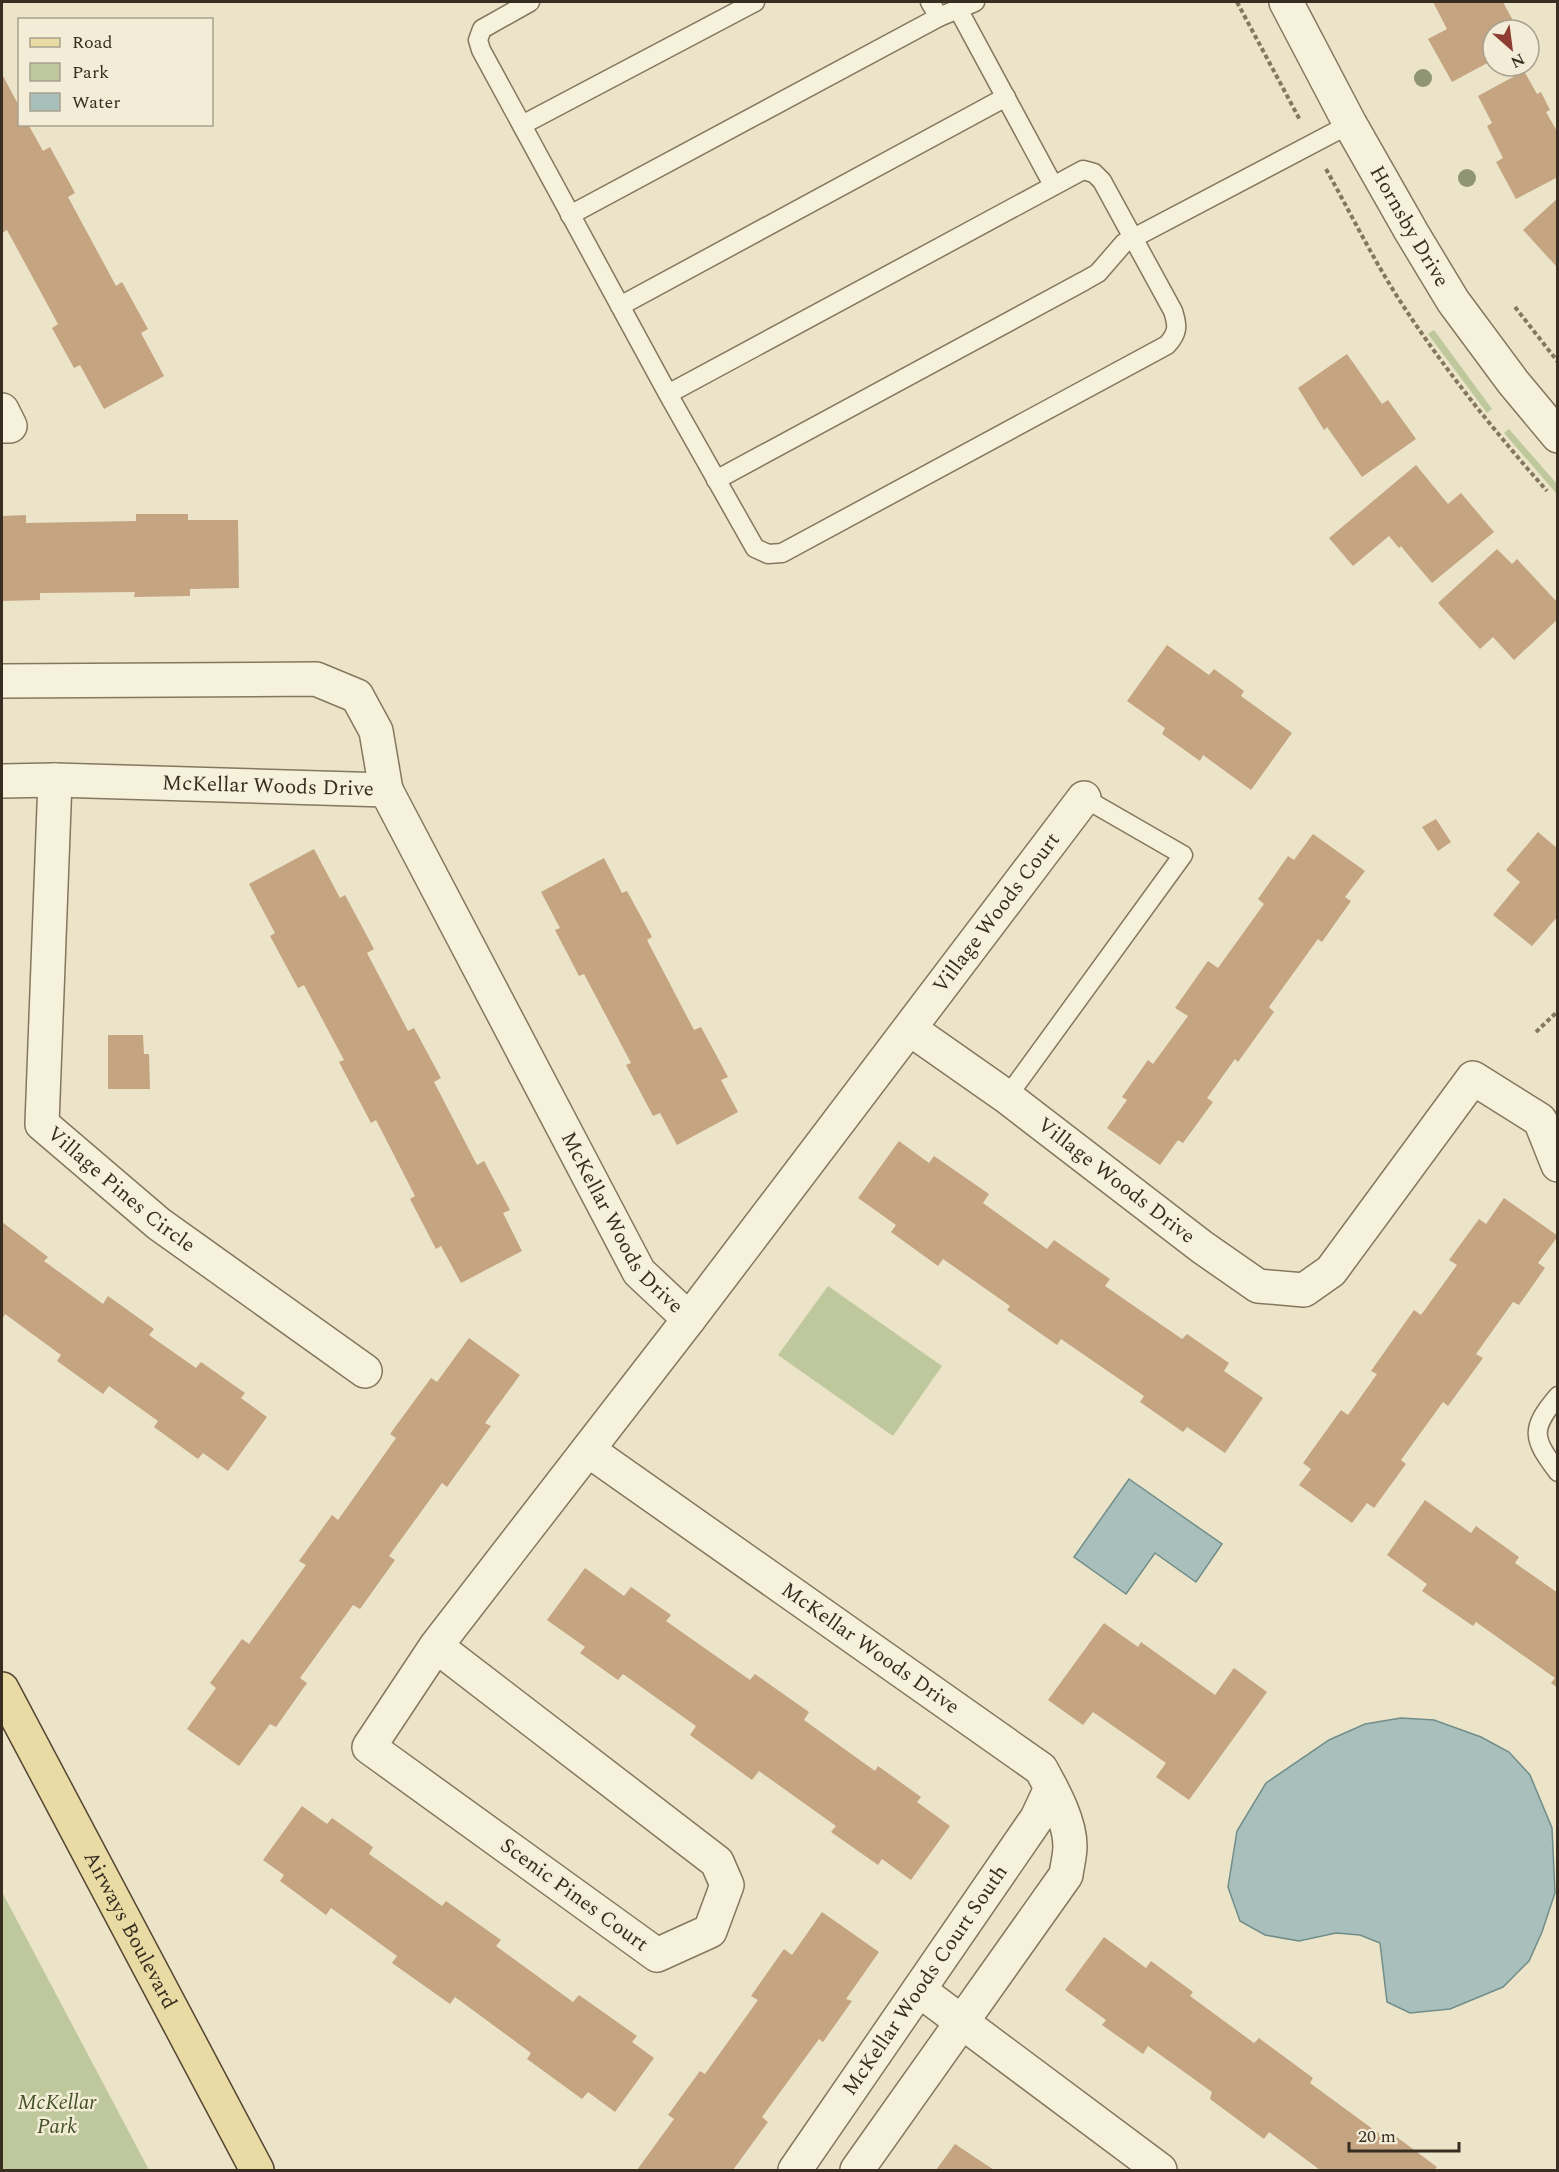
<svg xmlns="http://www.w3.org/2000/svg" width="1559" height="2172" viewBox="0 0 1559 2172" font-family="Spectral,serif">
<rect width="100%" height="100%" fill="#ebe4c8"/>
<g fill="#bfc89d">
<path d="M1434,330L1492,409L1487,413L1428,334Z"/>
<path d="M1509,429L1557,484L1556,493L1504,433Z"/>
<path d="M828,1286L942,1366L893,1436L778,1355Z"/>
<path d="M2,1892L149,2170H2Z"/>
</g>
<g fill="#a9bfbb" stroke="#708d89" stroke-width="1.5">
<path d="M1129,1479L1222,1544L1196,1582L1155,1553L1126,1594L1074,1557Z"/>
<path d="M1401,1718L1434,1720L1481,1737L1509,1752L1530,1775L1552,1828L1555,1893L1542,1932L1529,1961L1503,1987L1450,2009L1410,2013L1387,2002L1380,1943L1360,1935L1336,1933L1299,1941L1265,1935L1240,1921L1228,1887L1237,1831L1266,1783L1329,1740L1365,1724Z"/>
</g>
<g fill="#c5a482">
<path d="M1433,2H1503L1518,30H1493V60L1452,82L1428,39L1447,29Z"/>
<path d="M1524,71L1537,94L1541,92L1550,110L1546,112L1558,133V177L1516,199L1496,162L1503,158L1487,126L1492,123L1478,96Z"/>
<path d="M2,74L20,108V124H28L43,151L50,147L75,193L68,197L116,286L122,282L148,329L141,333L164,376L104,409L80,365L74,368L52,328L58,324L7,230L2,233Z"/>
<path d="M1558,198V265L1556,266L1523,230Z"/>
<path d="M1347,354L1382,404L1388,400L1416,439L1362,477L1327,427L1324,430L1298,388Z"/>
<path d="M1416,465L1448,504L1461,493L1494,532L1432,583L1404,550L1401,546L1399,548L1389,536L1353,566L1329,538Z"/>
<path d="M136,514H188V520H238L239,588L190,589V596L134,597L135,592L40,593V600L2,601V516L26,515V523L136,521Z"/>
<path d="M1497,549L1512,564L1517,559L1558,603V619L1514,660L1493,637L1480,649L1438,603Z"/>
<path d="M1167,645L1209,675L1214,669L1244,691L1241,696L1292,733L1251,790L1203,755L1200,761L1162,734L1165,728L1127,701Z"/>
<path d="M1436,819L1451,842L1438,851L1422,827Z"/>
<path d="M1538,832L1558,849V916L1532,946L1493,915L1520,882L1506,870Z"/>
<path d="M1313,834L1365,871L1345,897L1351,901L1322,942L1318,939L1269,1007L1274,1012L1238,1062L1235,1059L1207,1098L1213,1102L1183,1143L1178,1140L1160,1165L1107,1128L1127,1100L1122,1097L1148,1060L1153,1064L1188,1016L1175,1008L1208,961L1218,968L1264,904L1258,899L1288,856L1294,860Z"/>
<path d="M314,849L340,898L345,895L374,949L367,953L408,1031L414,1028L441,1078L434,1082L477,1165L484,1161L510,1210L503,1213L522,1251L461,1283L441,1246L436,1249L410,1199L415,1196L376,1120L371,1123L339,1062L344,1060L304,985L298,988L270,936L275,933L249,884Z"/>
<path d="M604,858L622,893L627,891L652,937L647,940L694,1030L701,1027L728,1077L721,1080L738,1112L677,1145L660,1113L653,1116L626,1065L631,1063L584,974L579,976L555,930L560,928L541,892Z"/>
<path d="M108,1035H143L144,1054H149L150,1089H108Z"/>
<path d="M899,1141L929,1163L934,1156L989,1194L983,1203L1047,1249L1054,1240L1110,1279L1105,1286L1182,1339L1187,1334L1229,1363L1224,1371L1263,1398L1225,1453L1187,1427L1183,1432L1140,1402L1144,1396L1061,1339L1057,1345L1007,1310L1010,1306L943,1259L938,1266L891,1232L896,1225L858,1198Z"/>
<path d="M1504,1198L1558,1236L1538,1263L1545,1268L1519,1305L1513,1302L1476,1354L1483,1358L1448,1406L1443,1402L1401,1460L1406,1464L1374,1508L1367,1503L1352,1523L1299,1485L1311,1469L1303,1463L1341,1410L1348,1415L1377,1374L1371,1371L1414,1310L1421,1315L1457,1265L1449,1260L1479,1219L1486,1224Z"/>
<path d="M2,1222L48,1257L44,1261L103,1304L108,1296L154,1329L149,1335L196,1368L201,1362L245,1393L241,1398L267,1417L228,1471L203,1453L198,1459L154,1427L158,1421L109,1386L103,1394L57,1361L61,1355L5,1314L2,1320Z"/>
<path d="M469,1338L520,1375L485,1423L491,1426L447,1487L442,1483L389,1556L395,1560L360,1609L353,1605L300,1678L307,1683L276,1727L270,1724L239,1766L187,1729L216,1688L210,1683L242,1639L249,1644L306,1565L299,1561L332,1515L338,1520L396,1438L390,1434L431,1378L437,1382Z"/>
<path d="M1425,1500L1471,1533L1476,1526L1519,1557L1515,1563L1558,1593V1688L1551,1683L1555,1678L1476,1622L1473,1626L1422,1591L1427,1584L1387,1555Z"/>
<path d="M585,1568L624,1596L631,1587L671,1615L666,1621L750,1680L755,1674L809,1712L804,1720L875,1771L878,1766L921,1797L917,1802L950,1826L911,1880L882,1859L878,1865L831,1832L836,1826L759,1771L752,1780L690,1735L696,1726L623,1674L618,1680L580,1653L585,1647L547,1620Z"/>
<path d="M1104,1623L1138,1647L1141,1642L1215,1695L1234,1668L1267,1692L1189,1800L1156,1777L1166,1763L1093,1712L1083,1725L1048,1700Z"/>
<path d="M302,1806L327,1824L332,1818L373,1847L369,1854L442,1906L446,1901L501,1940L496,1946L573,2002L579,1995L637,2036L632,2042L654,2058L615,2112L588,2092L582,2099L527,2059L531,2053L455,1997L450,2004L392,1963L397,1956L331,1908L326,1915L280,1881L284,1875L263,1860Z"/>
<path d="M822,1912L879,1952L846,1999L852,2001L823,2042L819,2039L762,2117L768,2122L733,2170H637L674,2119L668,2115L700,2071L705,2074L758,2000L751,1996L784,1949L792,1955Z"/>
<path d="M1104,1937L1146,1968L1151,1961L1193,1992L1190,1996L1254,2043L1259,2038L1313,2078L1310,2083L1385,2138L1390,2132L1437,2167L1434,2170H1320L1269,2132L1264,2139L1210,2099L1212,2092L1148,2046L1143,2054L1102,2025L1106,2020L1065,1990Z"/>
<path d="M955,2144L994,2170H936Z"/>
</g>
<g fill="none" stroke-linecap="round" stroke-linejoin="round">
<g stroke="#85775f" stroke-width="21">
<g id="service">
<path d="M530,2L482,29L478,40L481,50L668,394L755,548L768,554L782,553L1167,345C1178,333 1178,326 1173,311L1102,181L1094,173L1083,170L668,394"/>
<path d="M930,2L939,17L975,2"/>
<path d="M958,9L1053,185"/>
<path d="M522,125L755,2"/>
<path d="M570,215L939,17"/>
<path d="M620,306L1006,97"/>
<path d="M716,480L1084,281L1098,273L1124,243L1350,124"/>
<path d="M1007,1097L1183,855L1084,798"/>
<path d="M1558,1396C1530,1429 1532,1438 1558,1472"/>
</g>
</g>
<g stroke="#85775f" stroke-width="36">
<g id="minor">
<path d="M2,410L10,426H2"/>
<path d="M2,681L316,679L357,696L376,731L386,790"/>
<path id="s1" d="M55,780L42,1124L159,1224L365,1371"/>
<path id="s2" d="M2,781L55,780L386,790L639,1272L689,1319"/>
<path id="s3" d="M910,1029L1007,1097L1202,1247L1258,1286L1304,1290L1331,1271L1473,1078L1540,1120L1558,1165"/>
<path id="s4" d="M588,1450L1041,1769C1053,1791 1070,1821 1070,1846C1070,1856 1067,1866 1066,1875L857,2170"/>
<path id="s5" d="M436,1646L717,1862L727,1885L710,1931L657,1955L369,1747L436,1646L689,1319L1084,798"/>
<path d="M919,1990L1160,2170"/>
<path id="s6" d="M795,2170L1037,1818L1051,1788"/>
</g>
</g>
<g stroke="#85775f" stroke-width="36">
<g id="tertiary">
<path id="s7" d="M1286,2L1350,124L1412,233L1453,301L1513,382L1558,436"/>
</g>
</g>
<g stroke="#544532" stroke-width="36">
<g id="primary">
<path id="s8" d="M2,1689L257,2170"/>
</g>
</g>
<g stroke="#85775f" stroke-width="4" stroke-dasharray="4.5 3" stroke-linecap="butt">
<path d="M1237,2L1300,120"/>
<path d="M1326,169C1351,214 1374,261 1402,304C1445,370 1495,432 1547,491"/>
<path d="M1515,307L1558,362"/>
<path d="M1536,1032L1558,1011"/>
</g>
<use href="#service" stroke="#f6f1db" stroke-width="18"/>
<use href="#minor" stroke="#f6f1db" stroke-width="33"/>
<use href="#tertiary" stroke="#f6f1db" stroke-width="33"/>
<use href="#primary" stroke="#eadba4" stroke-width="33"/>
</g>
<g fill="#8f9471">
<circle cx="1423" cy="78" r="9"/>
<circle cx="1467" cy="178" r="9"/>
</g>
<g text-anchor="middle" dominant-baseline="central" stroke-width="5" stroke-linejoin="round" paint-order="stroke">
<g font-size="21" fill="#372e21" stroke="#f3edd7">
<text stroke="none"><textPath href="#s7" startOffset="256">Hornsby Drive</textPath></text>
<text stroke="none"><textPath href="#s2" startOffset="266">McKellar Woods Drive</textPath></text>
<text stroke="none"><textPath href="#s5" startOffset="1886">Village Woods Court</textPath></text>
<text stroke="none"><textPath href="#s3" startOffset="256">Village Woods Drive</textPath></text>
<text stroke="none"><textPath href="#s1" startOffset="447">Village Pines Circle</textPath></text>
<text stroke="none"><textPath href="#s2" startOffset="878">McKellar Woods Drive</textPath></text>
<text stroke="none"><textPath href="#s4" startOffset="345">McKellar Woods Drive</textPath></text>
<text transform="translate(574 1895) rotate(36)">Scenic Pines Court</text>
<text stroke="none"><textPath href="#s8" startOffset="273">Airways Boulevard</textPath></text>
<text stroke="none"><textPath href="#s6" startOffset="230">McKellar Woods Court South</textPath></text>
</g>
<g font-size="21" font-style="italic" fill="#445229" stroke="#f3edd7">
<text x="57" y="2103">McKellar<tspan x="57" dy="24">Park</tspan></text>
</g>
</g>
<rect width="1559" height="2172" fill="none" stroke="#372e21" stroke-width="6"/>
<rect x="18" y="18" width="195" height="108" fill="#f3edd7" stroke="#a8a18e" stroke-width="1.5"/>
<rect x="30" y="38" width="30" height="9" fill="#eadba4" stroke="#a8a18e" stroke-width="1.5"/>
<text x="72" y="48" font-size="18" fill="#372e21">Road</text>
<rect x="30" y="63" width="30" height="18" fill="#bfc89d" stroke="#a8a18e" stroke-width="1.5"/>
<text x="72" y="78" font-size="18" fill="#372e21">Park</text>
<rect x="30" y="93" width="30" height="18" fill="#a9bfbb" stroke="#a8a18e" stroke-width="1.5"/>
<text x="72" y="108" font-size="18" fill="#372e21">Water</text>
<g transform="translate(1511 48) rotate(152)"><circle r="28" fill="#f3edd7" stroke="#a8a18e" stroke-width="1.5"/>
<path d="M0-4.5L10 22L0 15L-10 22Z" fill="#8f3c34"/>
<text y="-9" font-size="16" font-weight="bold" text-anchor="middle" fill="#372e21">N</text>
</g>
<path d="M1349 2142v9h110v-9" fill="none" stroke="#372e21" stroke-width="3"/>
<text x="1358" y="2142" font-size="18" fill="#372e21" stroke="#f3edd7" stroke-width="4.5" paint-order="stroke">20 m</text>
</svg>
